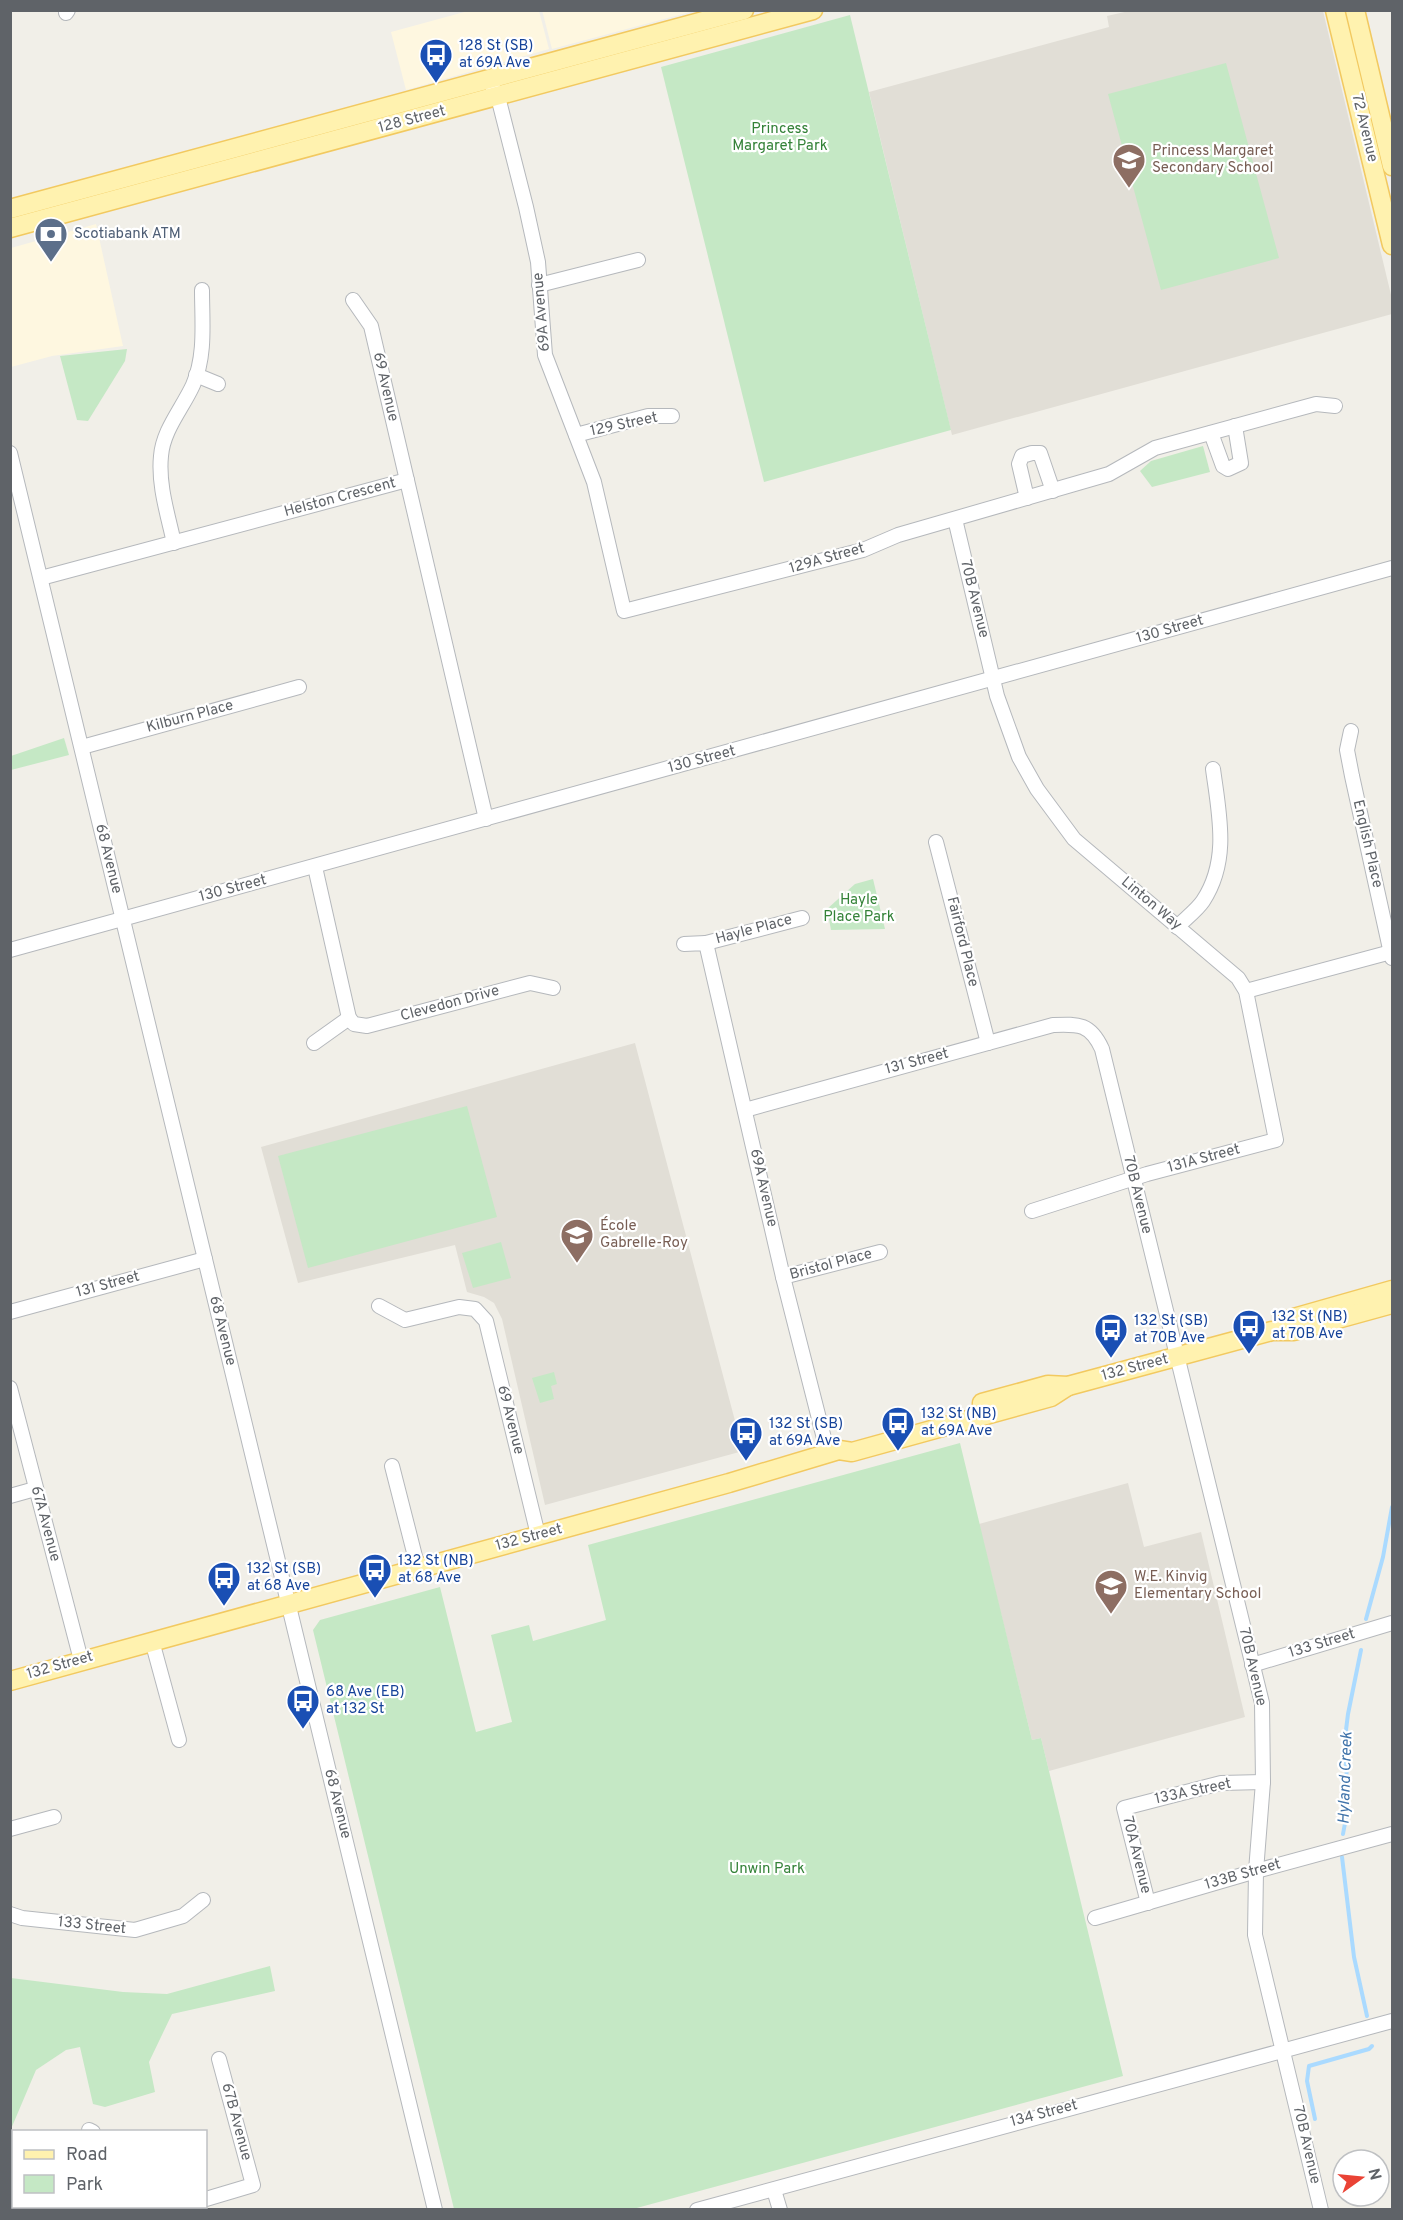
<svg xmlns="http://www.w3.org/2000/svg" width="1403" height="2220" viewBox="0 0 1403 2220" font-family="Overpass,sans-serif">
<rect width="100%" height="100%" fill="#f1efe8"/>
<g fill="#fef7e0">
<path d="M542,10H694V11L552,49Z"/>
<path d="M468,11H539L549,49L406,90L391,32Z"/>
<path d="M96,224L123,346L52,356L11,367V248Z"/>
</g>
<g fill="#e1ded6">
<path d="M1129,11H1323L1392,299V314L952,435L869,92L1109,27L1107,16Z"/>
<path d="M635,1043L743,1451L545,1505L502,1319L494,1303L484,1297L467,1292L455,1245L298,1283L261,1147Z"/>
<path d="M1128,1483L1144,1547L1201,1532L1245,1717L1049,1771L1041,1738L1032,1740L979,1524Z"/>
</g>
<g fill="#c5e8c5">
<path d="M850,15L951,430L764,482L661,67Z"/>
<path d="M1226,63L1279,258L1161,290L1108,94Z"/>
<path d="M127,349L125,361L88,421L77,420L60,356Z"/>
<path d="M1203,446L1210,472L1152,487L1140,471L1151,461Z"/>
<path d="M64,738L69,755L11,770V756Z"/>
<path d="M873,879L885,929L831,930L827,909L855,884Z"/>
<path d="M467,1106L497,1217L308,1268L278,1156Z"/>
<path d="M501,1242L511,1278L473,1288L462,1253Z"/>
<path d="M554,1372L557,1384L551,1386L554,1399L540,1403L532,1378Z"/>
<path d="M960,1443L1032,1740L1041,1738L1123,2076L633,2209H454L313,1630L320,1620L440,1587L476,1732L512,1722L491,1635L529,1625L533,1641L606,1620L588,1545Z"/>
<path d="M270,1966L275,1991L172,2014L149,2062L155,2092L105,2107L93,2104L80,2047L66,2050L36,2070L11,2129V1978L123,1992L167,1994Z"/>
</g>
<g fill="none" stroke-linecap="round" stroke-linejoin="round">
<g stroke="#aadaff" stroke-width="4">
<path d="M1366,1619L1383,1557L1392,1507"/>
<path d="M1343,1834L1348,1807L1345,1738L1348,1714L1361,1650"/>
<path d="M1342,1857L1354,1957L1367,2016"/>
<path d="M1315,2119L1307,2081L1309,2066L1369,2049L1372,2046"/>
</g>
<g stroke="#b5b8bc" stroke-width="16">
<g id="minor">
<path d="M66,13L68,10"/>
<path d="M493,88L498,97L526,207L538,262L545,355L594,482L624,611L863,550L898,535L1109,474L1155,448L1316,404L1335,406"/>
<path d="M539,285L638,260"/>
<path d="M353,300L371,326L486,819"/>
<path d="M196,375L218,384"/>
<path d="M1211,433L1223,466L1228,469L1241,463L1235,426"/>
<path d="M576,435L648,416H672"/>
<path d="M10,453L435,2210"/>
<path d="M1027,498L1019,464L1022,456L1032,453H1040L1053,491"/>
<path d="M955,519L997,696L1019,757L1037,789L1074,839L1238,978L1246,991L1276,1140L1147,1174L1032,1211"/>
<path d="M174,543C168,515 158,485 161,456C163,430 182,409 193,385C206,355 202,322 202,290"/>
<path d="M41,578L407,480"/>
<path d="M1351,731L1347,750L1352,776L1392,958"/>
<path d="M82,747L299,687"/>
<path d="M936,842L988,1043"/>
<path d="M315,867L349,1018"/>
<path d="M1177,927C1185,919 1197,910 1203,901C1230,860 1219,814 1213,769"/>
<path d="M706,943L802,918"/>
<path d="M684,944L706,943L783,1277L828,1454"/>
<path d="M10,950L1392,568"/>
<path d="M1246,991L1391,952"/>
<path d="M314,1043L349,1018L354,1024L367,1026L530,983L553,988"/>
<path d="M745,1110L1053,1025C1078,1024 1090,1023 1102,1049L1262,1703L1263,1782L1256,1871L1255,1935L1321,2210"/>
<path d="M783,1277L880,1252"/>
<path d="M379,1306L405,1320L459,1307L475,1309L486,1321L538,1535"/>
<path d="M10,1312L205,1259"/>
<path d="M10,1388L81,1660"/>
<path d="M392,1466L418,1568"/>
<path d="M10,1496L35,1489"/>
<path d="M152,1641L179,1740"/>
<path d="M1252,1665L1392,1623"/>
<path d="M10,1829L54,1817"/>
<path d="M1148,1903L1124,1808L1221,1783L1263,1782"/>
<path d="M10,1914L22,1918L135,1930L183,1916L203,1900"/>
<path d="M1095,1918L1256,1871L1392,1834"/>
<path d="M89,2130L93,2132"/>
<path d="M774,2190L780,2210"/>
<path d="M206,2199L253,2185L219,2059"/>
<path d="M105,2210L115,2206"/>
<path d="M170,2210L180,2206"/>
<path d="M697,2210L1392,2021"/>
</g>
</g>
<g stroke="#f2c960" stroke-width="21">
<g id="major">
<path d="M1335,10L1392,245"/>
<path d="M1355,10L1392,166"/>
<path d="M10,209L744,10"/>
<path d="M10,228L813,10"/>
<path d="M1283,1324L1290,1319L1392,1290"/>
<path d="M982,1403L1048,1385L1068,1386L1272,1331H1294L1392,1304"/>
<path d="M10,1681L729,1483L839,1450L852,1452L1051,1397L1068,1386"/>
</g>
</g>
<use href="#minor" stroke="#fff" stroke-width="14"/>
<use href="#major" stroke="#fff2af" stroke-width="18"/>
</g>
<defs>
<g id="bus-pin" transform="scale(1.725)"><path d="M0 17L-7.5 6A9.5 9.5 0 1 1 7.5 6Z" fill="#1a4fb4" stroke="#fff"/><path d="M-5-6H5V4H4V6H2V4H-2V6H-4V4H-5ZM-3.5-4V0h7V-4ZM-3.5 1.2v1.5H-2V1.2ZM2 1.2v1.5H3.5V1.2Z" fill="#fff"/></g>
<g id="school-pin" transform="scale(1.725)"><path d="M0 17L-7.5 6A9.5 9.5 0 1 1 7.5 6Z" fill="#8d6e63" stroke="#fff"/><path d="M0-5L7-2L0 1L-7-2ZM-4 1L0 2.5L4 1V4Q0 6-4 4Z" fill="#fff"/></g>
<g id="bank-pin" transform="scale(1.725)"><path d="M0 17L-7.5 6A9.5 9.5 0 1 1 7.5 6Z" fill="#5c6f8a" stroke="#fff"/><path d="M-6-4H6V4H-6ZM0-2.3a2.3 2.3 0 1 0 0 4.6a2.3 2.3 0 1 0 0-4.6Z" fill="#fff"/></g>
</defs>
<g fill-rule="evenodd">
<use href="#bus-pin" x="436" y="55"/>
<use href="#school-pin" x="1129" y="160"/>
<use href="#bank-pin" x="51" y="234"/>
<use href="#school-pin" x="577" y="1235"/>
<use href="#bus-pin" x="1249" y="1326"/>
<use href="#bus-pin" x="1111" y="1330"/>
<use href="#bus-pin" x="898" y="1423"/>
<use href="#bus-pin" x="746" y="1433"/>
<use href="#bus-pin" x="375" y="1570"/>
<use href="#bus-pin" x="224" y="1578"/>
<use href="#school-pin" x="1111" y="1586"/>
<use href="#bus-pin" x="303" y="1701"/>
</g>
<g text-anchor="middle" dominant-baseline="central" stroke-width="4.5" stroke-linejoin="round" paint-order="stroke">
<g font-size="15" fill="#164399" stroke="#fff" text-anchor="start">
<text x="459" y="46">128 St (SB)<tspan x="459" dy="17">at 69A Ave</tspan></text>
<text x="1272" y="1317">132 St (NB)<tspan x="1272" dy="17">at 70B Ave</tspan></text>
<text x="1134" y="1321">132 St (SB)<tspan x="1134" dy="17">at 70B Ave</tspan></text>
<text x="921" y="1414">132 St (NB)<tspan x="921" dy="17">at 69A Ave</tspan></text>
<text x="769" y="1424">132 St (SB)<tspan x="769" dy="17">at 69A Ave</tspan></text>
<text x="398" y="1561">132 St (NB)<tspan x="398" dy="17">at 68 Ave</tspan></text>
<text x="247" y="1569">132 St (SB)<tspan x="247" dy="17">at 68 Ave</tspan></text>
<text x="326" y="1692">68 Ave (EB)<tspan x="326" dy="17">at 132 St</tspan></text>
</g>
<g font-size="15" fill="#5f6368" stroke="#fff">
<text transform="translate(412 120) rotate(-15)">128 Street</text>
<text transform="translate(1364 128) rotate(76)">72 Avenue</text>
<text transform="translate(542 312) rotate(-95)">69A Avenue</text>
<text transform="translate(385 387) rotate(77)">69 Avenue</text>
<text transform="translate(624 425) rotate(-12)">129 Street</text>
<text transform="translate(340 498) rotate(-15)">Helston Crescent</text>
<text transform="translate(827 559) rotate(-16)">129A Street</text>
<text transform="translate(974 599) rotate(76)">70B Avenue</text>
<text transform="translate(1170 630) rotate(-16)">130 Street</text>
<text transform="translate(190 717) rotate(-15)">Kilburn Place</text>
<text transform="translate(702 760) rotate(-15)">130 Street</text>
<text transform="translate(1367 844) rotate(77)">English Place</text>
<text transform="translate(108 859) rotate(76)">68 Avenue</text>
<text transform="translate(233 889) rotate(-15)">130 Street</text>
<text transform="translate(1151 904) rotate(40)">Linton Way</text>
<text transform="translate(754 930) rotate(-15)">Hayle Place</text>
<text transform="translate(962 942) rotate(76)">Fairford Place</text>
<text transform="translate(450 1004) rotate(-15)">Clevedon Drive</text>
<text transform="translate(917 1062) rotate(-15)">131 Street</text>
<text transform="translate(1204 1159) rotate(-15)">131A Street</text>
<text transform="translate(763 1188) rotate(77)">69A Avenue</text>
<text transform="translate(1137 1195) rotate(76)">70B Avenue</text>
<text transform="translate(831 1265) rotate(-15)">Bristol Place</text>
<text transform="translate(108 1285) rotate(-15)">131 Street</text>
<text transform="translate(222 1331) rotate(76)">68 Avenue</text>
<text transform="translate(1135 1368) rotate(-15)">132 Street</text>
<text transform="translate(510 1420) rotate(76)">69 Avenue</text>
<text transform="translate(45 1524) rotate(75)">67A Avenue</text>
<text transform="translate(529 1538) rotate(-15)">132 Street</text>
<text transform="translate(1322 1644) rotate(-17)">133 Street</text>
<text transform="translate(60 1666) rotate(-16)">132 Street</text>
<text transform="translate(1252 1667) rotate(77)">70B Avenue</text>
<text transform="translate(1193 1792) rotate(-12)">133A Street</text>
<text transform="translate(337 1804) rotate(76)">68 Avenue</text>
<text transform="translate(1136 1855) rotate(76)">70A Avenue</text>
<text transform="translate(1243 1875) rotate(-16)">133B Street</text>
<text transform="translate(92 1926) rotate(6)">133 Street</text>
<text transform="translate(1044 2114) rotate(-15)">134 Street</text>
<text transform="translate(236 2122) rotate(75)">67B Avenue</text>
<text transform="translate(1306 2145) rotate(77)">70B Avenue</text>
</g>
<g font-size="15" fill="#348238" stroke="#fff">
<text x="780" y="129">Princess<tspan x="780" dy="17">Margaret Park</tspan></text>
<text x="859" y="900">Hayle<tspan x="859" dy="17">Place Park</tspan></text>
<text x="767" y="1869">Unwin Park</text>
</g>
<g font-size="15" fill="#785e54" stroke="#fff" text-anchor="start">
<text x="1152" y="151">Princess Margaret<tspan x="1152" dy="17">Secondary School</tspan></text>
<text x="600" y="1226">École<tspan x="600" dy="17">Gabrelle-Roy</tspan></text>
<text x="1134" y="1577">W.E. Kinvig<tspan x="1134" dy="17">Elementary School</tspan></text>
</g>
<g font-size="15" fill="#4e5e75" stroke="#fff" text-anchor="start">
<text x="74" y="234">Scotiabank ATM</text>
</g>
<g font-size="16" font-style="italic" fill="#4174aa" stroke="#fff">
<text transform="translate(1346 1778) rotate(-88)">Hyland Creek</text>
</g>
</g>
<rect width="1403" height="2220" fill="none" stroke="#5f6368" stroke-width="24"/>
<rect x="12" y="2130" width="195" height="78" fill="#ffffff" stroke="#bfc1c3" stroke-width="1.5"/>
<rect x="24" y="2150" width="30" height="9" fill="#fff2af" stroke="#bfc1c3" stroke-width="1.5"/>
<text x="66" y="2160" font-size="18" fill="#5f6368">Road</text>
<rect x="24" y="2175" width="30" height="18" fill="#c5e8c5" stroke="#bfc1c3" stroke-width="1.5"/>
<text x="66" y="2190" font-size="18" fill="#5f6368">Park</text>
<g transform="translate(1361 2178) rotate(75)"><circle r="28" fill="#ffffff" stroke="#bfc1c3" stroke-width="1.5"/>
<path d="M0-4.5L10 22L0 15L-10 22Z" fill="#ea4335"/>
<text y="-9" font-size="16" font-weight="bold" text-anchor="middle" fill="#5f6368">N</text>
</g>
</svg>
